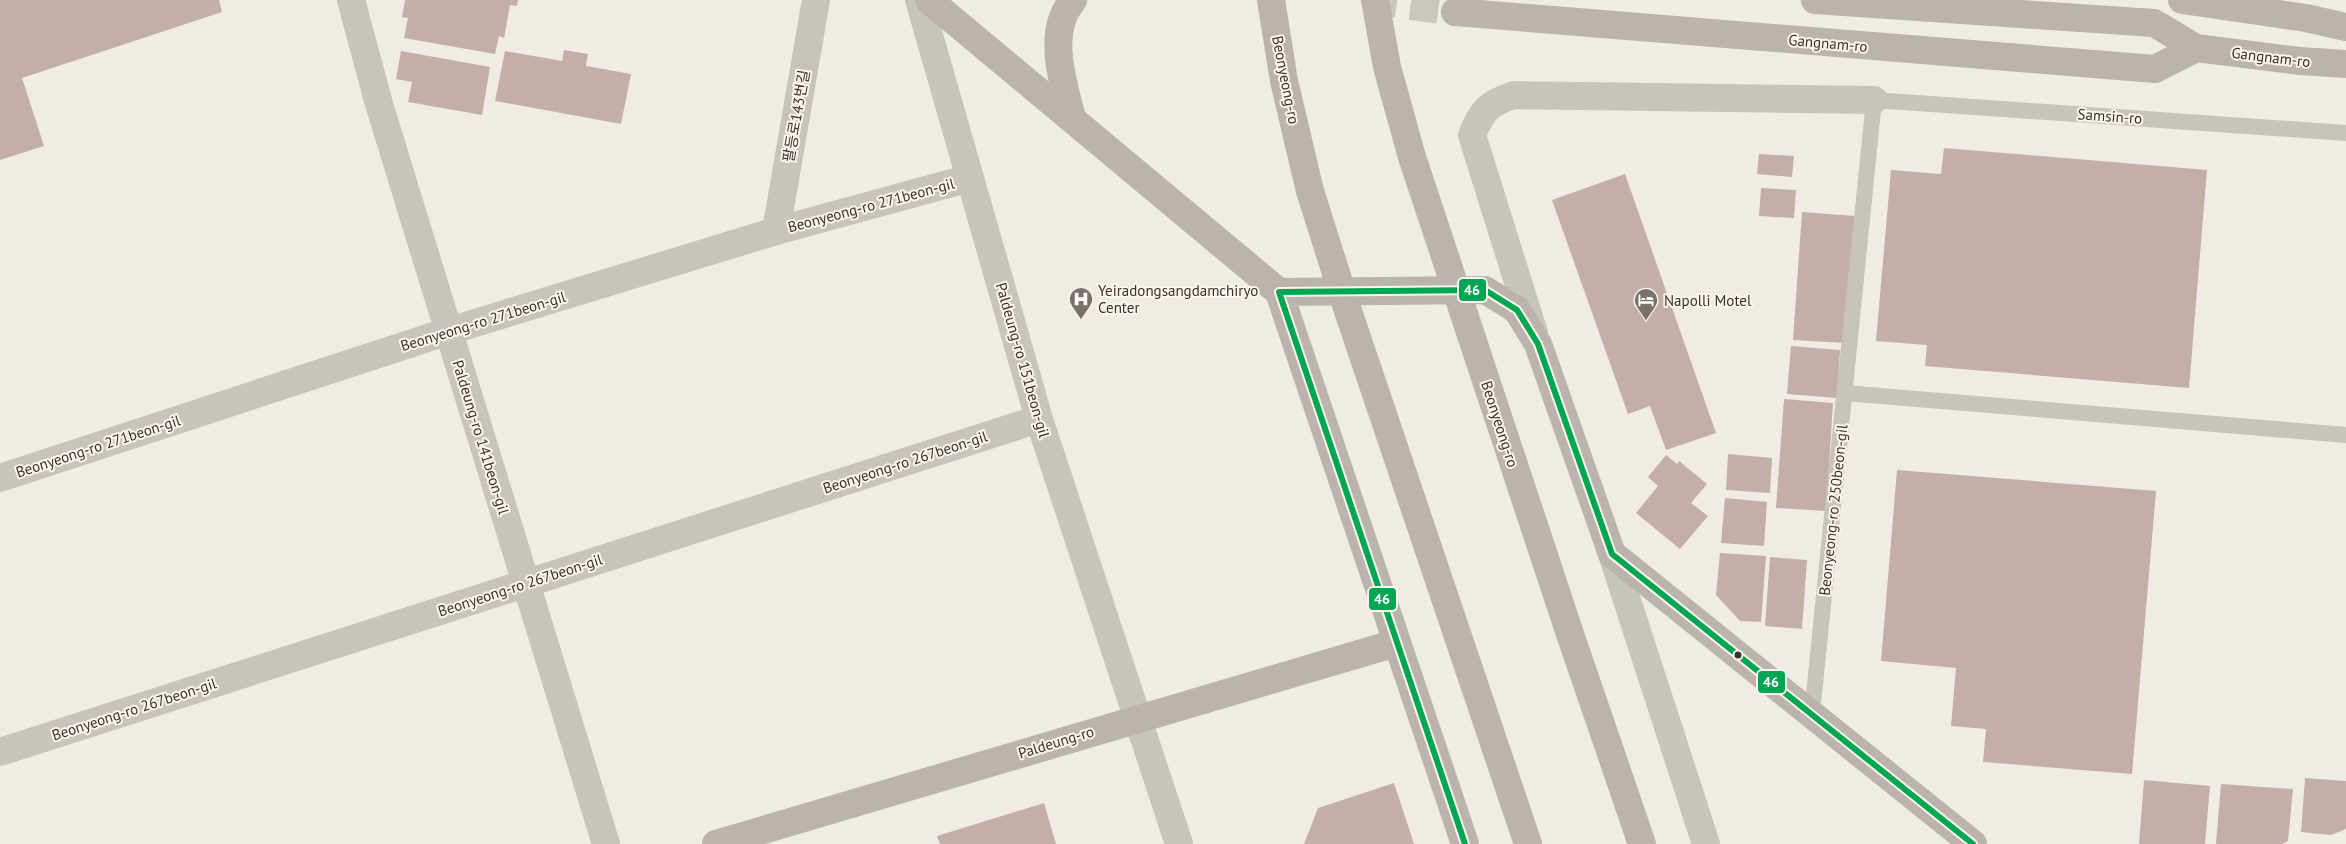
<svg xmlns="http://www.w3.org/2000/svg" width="2346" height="844" viewBox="0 0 2346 844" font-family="'PT Sans','Noto Sans KR',sans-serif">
<rect width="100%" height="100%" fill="#f0ebe5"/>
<g fill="#c3afa7">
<path d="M0,0H219L222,12L22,78L44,146L0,160Z"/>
<path d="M405,0H518L517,6L510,5L504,38L499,36L495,54L404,38L408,18L402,17Z"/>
<path d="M564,50L588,54L586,66L631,74L621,124L495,101L505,51L562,61Z"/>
<path d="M401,51L490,67L482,115L408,102L412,82L396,79Z"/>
<path d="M1944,148L2207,170L2189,388L1925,366L1927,345L1876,341L1891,170L1941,174Z"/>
<path d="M1759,154L1794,156L1792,177L1757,174Z"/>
<path d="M1625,174L1716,433L1666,450L1650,406L1628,414L1552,200Z"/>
<path d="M1761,188L1796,190L1794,218L1759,216Z"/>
<path d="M1802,212L1855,216L1845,343L1793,340Z"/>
<path d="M1791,346L1840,350L1837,398L1787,394Z"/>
<path d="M1784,399L1833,403L1826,511L1776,508Z"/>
<path d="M1728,454L1772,458L1770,493L1726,490Z"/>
<path d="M1666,455L1677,464L1679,461L1707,484L1691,503L1708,516L1680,549L1636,513L1658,486L1648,477Z"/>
<path d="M1897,470L2156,491L2132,774L1983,762L1986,729L1951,726L1956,668L1881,661Z"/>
<path d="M1725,498L1767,502L1764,546L1721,543Z"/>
<path d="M1720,553L1766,556L1761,622L1740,621L1716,595Z"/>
<path d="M1770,557L1807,560L1802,629L1765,626Z"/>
<path d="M2305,778L2346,781V829L2331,835L2301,832Z"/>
<path d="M2144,780L2210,786L2205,844H2139Z"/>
<path d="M1394,783L1414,844H1304L1318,808Z"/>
<path d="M2221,784L2293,789L2288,841L2282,844H2216Z"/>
<path d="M1044,803L1056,844H940L937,836Z"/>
</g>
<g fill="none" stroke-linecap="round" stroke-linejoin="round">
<path stroke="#ccc6c0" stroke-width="28" stroke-dasharray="28 14" stroke-linecap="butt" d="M1369,0L1455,12"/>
<g stroke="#c9c3be" stroke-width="16">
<path d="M1845,393L2346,435"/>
<path d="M1812,714L1874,100L2346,133"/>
</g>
<g stroke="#c9c3be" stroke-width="28">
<path d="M351,0L379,104L606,844"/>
<path d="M919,0L1039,419L1179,844"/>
<path d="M776,231L816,0"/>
<path d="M1534,333L1472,135C1482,110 1489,103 1514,95L1874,100"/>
<path d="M0,478L449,331L776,231L970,178"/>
<path d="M1612,554L1706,844"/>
<path d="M0,752L1039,419"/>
</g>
<g stroke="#bab3ae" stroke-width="28">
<path d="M929,0L1279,292"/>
<path d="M1815,0L2154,23L2196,48L2300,61L2346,64"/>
<path d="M2182,0L2306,18L2346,27"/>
<path d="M1455,12L2155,69L2196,48"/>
<path d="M1072,119C1065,88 1051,49 1063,17C1065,11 1069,6 1073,0"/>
<path d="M1570,634L1642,844"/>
<path d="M1469,669L1528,844"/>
<path d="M716,844L1396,643"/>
<path d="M1465,844L1279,292L1485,290L1517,310L1538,344L1612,554L1973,844"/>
</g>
<g stroke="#bab3ae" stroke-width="28">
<path d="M1271,0L1284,81L1310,191L1348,311L1469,669"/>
<path d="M1375,0L1387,67L1412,157L1570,634"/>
</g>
<g stroke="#fbf5ee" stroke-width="10">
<path id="bus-1" d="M1465,844L1279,292L1485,290L1517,310L1538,344L1612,554L1973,844"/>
</g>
<use href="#bus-1" stroke="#00a651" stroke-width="6"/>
</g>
<defs>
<g id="hospital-pin" transform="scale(1.25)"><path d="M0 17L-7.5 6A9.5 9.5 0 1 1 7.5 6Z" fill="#7a716c" stroke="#fbf5ee"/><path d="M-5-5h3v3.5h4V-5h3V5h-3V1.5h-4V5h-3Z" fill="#fff"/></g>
<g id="hotel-pin" transform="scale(1.25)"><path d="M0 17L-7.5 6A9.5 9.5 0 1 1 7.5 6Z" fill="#7a716c" stroke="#fbf5ee"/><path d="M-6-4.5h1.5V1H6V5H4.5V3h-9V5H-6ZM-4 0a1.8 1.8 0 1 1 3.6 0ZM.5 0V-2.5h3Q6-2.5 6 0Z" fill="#fff"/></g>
</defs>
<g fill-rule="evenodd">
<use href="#hospital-pin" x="1081" y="299"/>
<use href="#hotel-pin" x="1646" y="300"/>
</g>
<circle fill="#3b302b" stroke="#fbf5ee" stroke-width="2" cx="1738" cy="655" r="4.5"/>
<g text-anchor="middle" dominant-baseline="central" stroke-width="4" stroke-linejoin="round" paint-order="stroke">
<g font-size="15" fill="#3b302b" stroke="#fbf5ee">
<text transform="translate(1828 43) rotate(5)">Gangnam-ro</text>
<text transform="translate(2271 57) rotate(7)">Gangnam-ro</text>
<text transform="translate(1286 80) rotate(79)">Beonyeong-ro</text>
<text transform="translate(796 116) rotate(-80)">팔등로143번길</text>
<text transform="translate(2110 116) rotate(4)">Samsin-ro</text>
<text transform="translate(871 205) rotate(-15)">Beonyeong-ro 271beon-gil</text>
<text transform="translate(483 321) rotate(-17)">Beonyeong-ro 271beon-gil</text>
<text transform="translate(1023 360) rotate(74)">Paldeung-ro 151beon-gil</text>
<text transform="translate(1500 424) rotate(72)">Beonyeong-ro</text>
<text transform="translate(481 437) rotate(73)">Paldeung-ro 141beon-gil</text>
<text transform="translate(98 446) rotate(-18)">Beonyeong-ro 271beon-gil</text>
<text transform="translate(905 462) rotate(-18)">Beonyeong-ro 267beon-gil</text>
<text transform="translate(1833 510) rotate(-84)">Beonyeong-ro 250beon-gil</text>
<text transform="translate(520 585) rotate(-18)">Beonyeong-ro 267beon-gil</text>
<text transform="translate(134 709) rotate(-18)">Beonyeong-ro 267beon-gil</text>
<text transform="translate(1056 742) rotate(-17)">Paldeung-ro</text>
</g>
<g font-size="15" fill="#3b302b" stroke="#fbf5ee" text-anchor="start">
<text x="1098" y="290">Yeiradongsangdamchiryo<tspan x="1098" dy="17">Center</tspan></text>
<text x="1664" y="300">Napolli Motel</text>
</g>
</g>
<g stroke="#fbf5ee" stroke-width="2">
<rect x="1458" y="278" width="29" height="24" rx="5" fill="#00a651"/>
<rect x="1368" y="587" width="29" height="24" rx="5" fill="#00a651"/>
<rect x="1757" y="670" width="29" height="24" rx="5" fill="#00a651"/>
</g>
<g font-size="14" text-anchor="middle" font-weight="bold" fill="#fff">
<text x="1472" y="295">46</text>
<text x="1382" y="604">46</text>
<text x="1771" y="687">46</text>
</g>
</svg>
